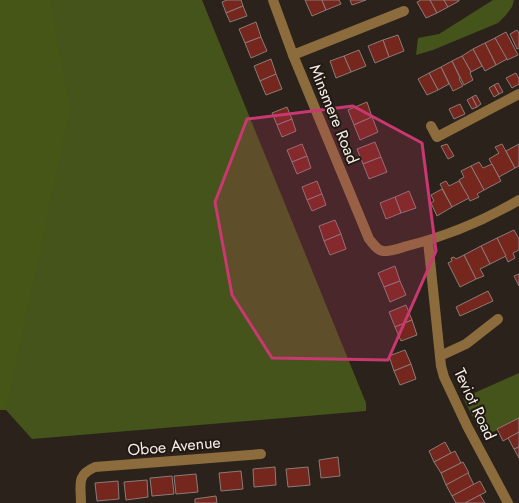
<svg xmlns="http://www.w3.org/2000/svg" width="519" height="503" viewBox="0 0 519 503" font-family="Jost,sans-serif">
<rect width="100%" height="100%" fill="#2b231b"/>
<g fill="#44541a">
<path d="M0,0H202L366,403V411L32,439L6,410H0Z"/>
<path d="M493,0H514L512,7L506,15L498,23L433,50L416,55L418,38L439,34Z"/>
<path d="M519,373V419L483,437L463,398Z"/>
</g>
<path fill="#455616" d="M0,0H50L70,109L6,410H0Z"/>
<g fill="#75261d" stroke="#8a7b78">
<path d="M227,0H241L243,6L226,13L222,2Z"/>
<path d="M305,0H322L326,10L312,16Z"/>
<path d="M322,0H339L341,4L326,10Z"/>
<path d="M350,0H366L352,5Z"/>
<path d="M421,0H430L437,13L426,18L417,2Z"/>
<path d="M430,0H444L448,7L437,13Z"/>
<path d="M444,0H459V1L448,7Z"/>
<path d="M243,6L247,16L230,22L226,13Z"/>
<path d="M256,22L261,37L245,43L239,29Z"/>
<path d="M517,30L519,33V48L517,49L510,34Z"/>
<path d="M506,32L518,55L507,60L495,38Z"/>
<path d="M398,35L404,51L389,57L383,40Z"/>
<path d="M261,37L267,51L251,58L245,43Z"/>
<path d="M495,38L507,59L496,65L485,43Z"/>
<path d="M383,40L389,57L375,63L368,46Z"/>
<path d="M485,43L496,65L485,71L473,49Z"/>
<path d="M473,49L482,66L471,72L462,56Z"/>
<path d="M359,50L366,66L351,72L344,56Z"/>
<path d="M344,56L351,72L336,78L330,61Z"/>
<path d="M462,56L471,72L470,73L473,80L464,85L452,61Z"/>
<path d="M271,59L276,74L260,81L254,66Z"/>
<path d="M452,61L460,78L459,79L463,86L453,91L441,67Z"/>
<path d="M441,67L449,84L438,90L429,73Z"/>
<path d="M429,73L438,90L427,95L418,79Z"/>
<path d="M516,73L519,79V84L512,88L506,78Z"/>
<path d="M276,74L282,89L266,95L260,81Z"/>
<path d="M498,83L503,92L499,94L494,85Z"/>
<path d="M494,85L499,94L494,97L489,88Z"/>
<path d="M476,95L481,104L477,107L472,97Z"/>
<path d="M472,97L477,107L472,109L467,100Z"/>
<path d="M367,102L372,117L354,125L348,110Z"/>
<path d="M460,104L465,114L454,119L449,109Z"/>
<path d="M287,107L292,119L277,125L272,113Z"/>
<path d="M372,117L378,132L360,140L354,125Z"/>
<path d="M292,119L296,131L282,137L277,125Z"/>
<path d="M375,142L381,157L363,164L357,149Z"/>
<path d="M302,144L307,156L292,162L287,150Z"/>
<path d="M447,144L454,156L448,159L441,146Z"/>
<path d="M502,144L515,168L499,177L489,159L499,153L495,147Z"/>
<path d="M519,144V166L515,168L506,151Z"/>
<path d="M307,156L311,168L297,174L292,162Z"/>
<path d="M381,157L387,172L369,179L363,164Z"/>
<path d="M479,162L483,168L492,164L501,181L484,190L471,166Z"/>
<path d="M471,166L484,190L477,194L479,197L470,201L459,180L464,177L461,171Z"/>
<path d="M317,181L322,194L307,200L302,187Z"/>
<path d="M446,181L449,186L459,181L469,198L452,207L440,184Z"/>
<path d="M442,189L452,207L437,216L431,203L434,201L431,195Z"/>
<path d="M409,191L416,208L401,213L395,197Z"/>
<path d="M322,194L326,205L312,211L307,200Z"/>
<path d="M395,197L401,213L386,219L380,203Z"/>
<path d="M335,220L341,234L324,241L319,226Z"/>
<path d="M514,230L519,239V250L513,253L515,258L508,262L497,238Z"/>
<path d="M341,234L346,249L330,255L324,241Z"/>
<path d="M497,238L506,256L490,264L481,246Z"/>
<path d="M481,246L490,264L480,269L484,276L476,279L464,255Z"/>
<path d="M464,255L476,279L460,287L448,263L452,261L451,258L454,257L456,259Z"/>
<path d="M395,266L400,281L384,287L378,273Z"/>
<path d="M519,274V286L514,276Z"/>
<path d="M400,281L406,295L390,302L384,287Z"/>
<path d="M488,291L493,301L460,316L456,307Z"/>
<path d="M406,305L412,320L395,327L389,312Z"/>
<path d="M412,320L417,335L401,341L395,327Z"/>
<path d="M405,350L411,364L394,371L389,356Z"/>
<path d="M411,364L416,379L400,385L394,371Z"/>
<path d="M519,418V432L503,441L497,429Z"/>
<path d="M519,432V447L514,449L508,438Z"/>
<path d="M445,442L451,453L434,462L429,451Z"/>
<path d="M519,447V458L514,449Z"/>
<path d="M455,451L461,463L441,473L434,462Z"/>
<path d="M338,457L340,476L321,478L319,460Z"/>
<path d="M463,462L469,473L446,485L441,473Z"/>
<path d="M275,467L276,485L254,487L253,469Z"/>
<path d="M308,467L310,485L288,487L286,469Z"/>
<path d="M241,471L243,489L221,491L219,473Z"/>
<path d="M468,473L474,485L452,496L446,485Z"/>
<path d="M196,474L198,492L176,494L174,476Z"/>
<path d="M172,476L174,494L152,496L150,478Z"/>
<path d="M147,480L148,497L126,500L124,482Z"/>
<path d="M118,481L119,499L97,501L95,483Z"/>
<path d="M480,481L486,492L465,503H456L452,496Z"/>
<path d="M480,495L485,503H465Z"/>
<path d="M216,496L217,503H195V499Z"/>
</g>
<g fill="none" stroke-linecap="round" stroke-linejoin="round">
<g stroke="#8c6c3c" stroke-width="10">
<path d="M273,0L293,55L369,239C373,243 376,250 383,251C390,252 400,248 407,246C448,236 483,221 519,200"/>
<path d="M293,55L404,11"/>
<path d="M431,126L437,137L519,94"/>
<path d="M428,241L441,366L444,377L467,426L508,503"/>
<path d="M440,356L466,344L498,319"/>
<path d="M81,503C81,485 76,475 95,467L261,454"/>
</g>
</g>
<path fill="#c93870" fill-opacity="0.2" stroke="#c93870" stroke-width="3" stroke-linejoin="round" d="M353,106L422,143L436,251L388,360L272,358L232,295L215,202L247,119Z"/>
<g text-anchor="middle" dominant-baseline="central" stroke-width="4" stroke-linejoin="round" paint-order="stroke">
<g font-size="16" fill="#f3eee8" stroke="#221a12">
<text transform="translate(334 114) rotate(68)">Minsmere Road</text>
<text transform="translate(475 404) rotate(65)">Teviot Road</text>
<text transform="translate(174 446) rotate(-5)">Oboe Avenue</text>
</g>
</g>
</svg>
